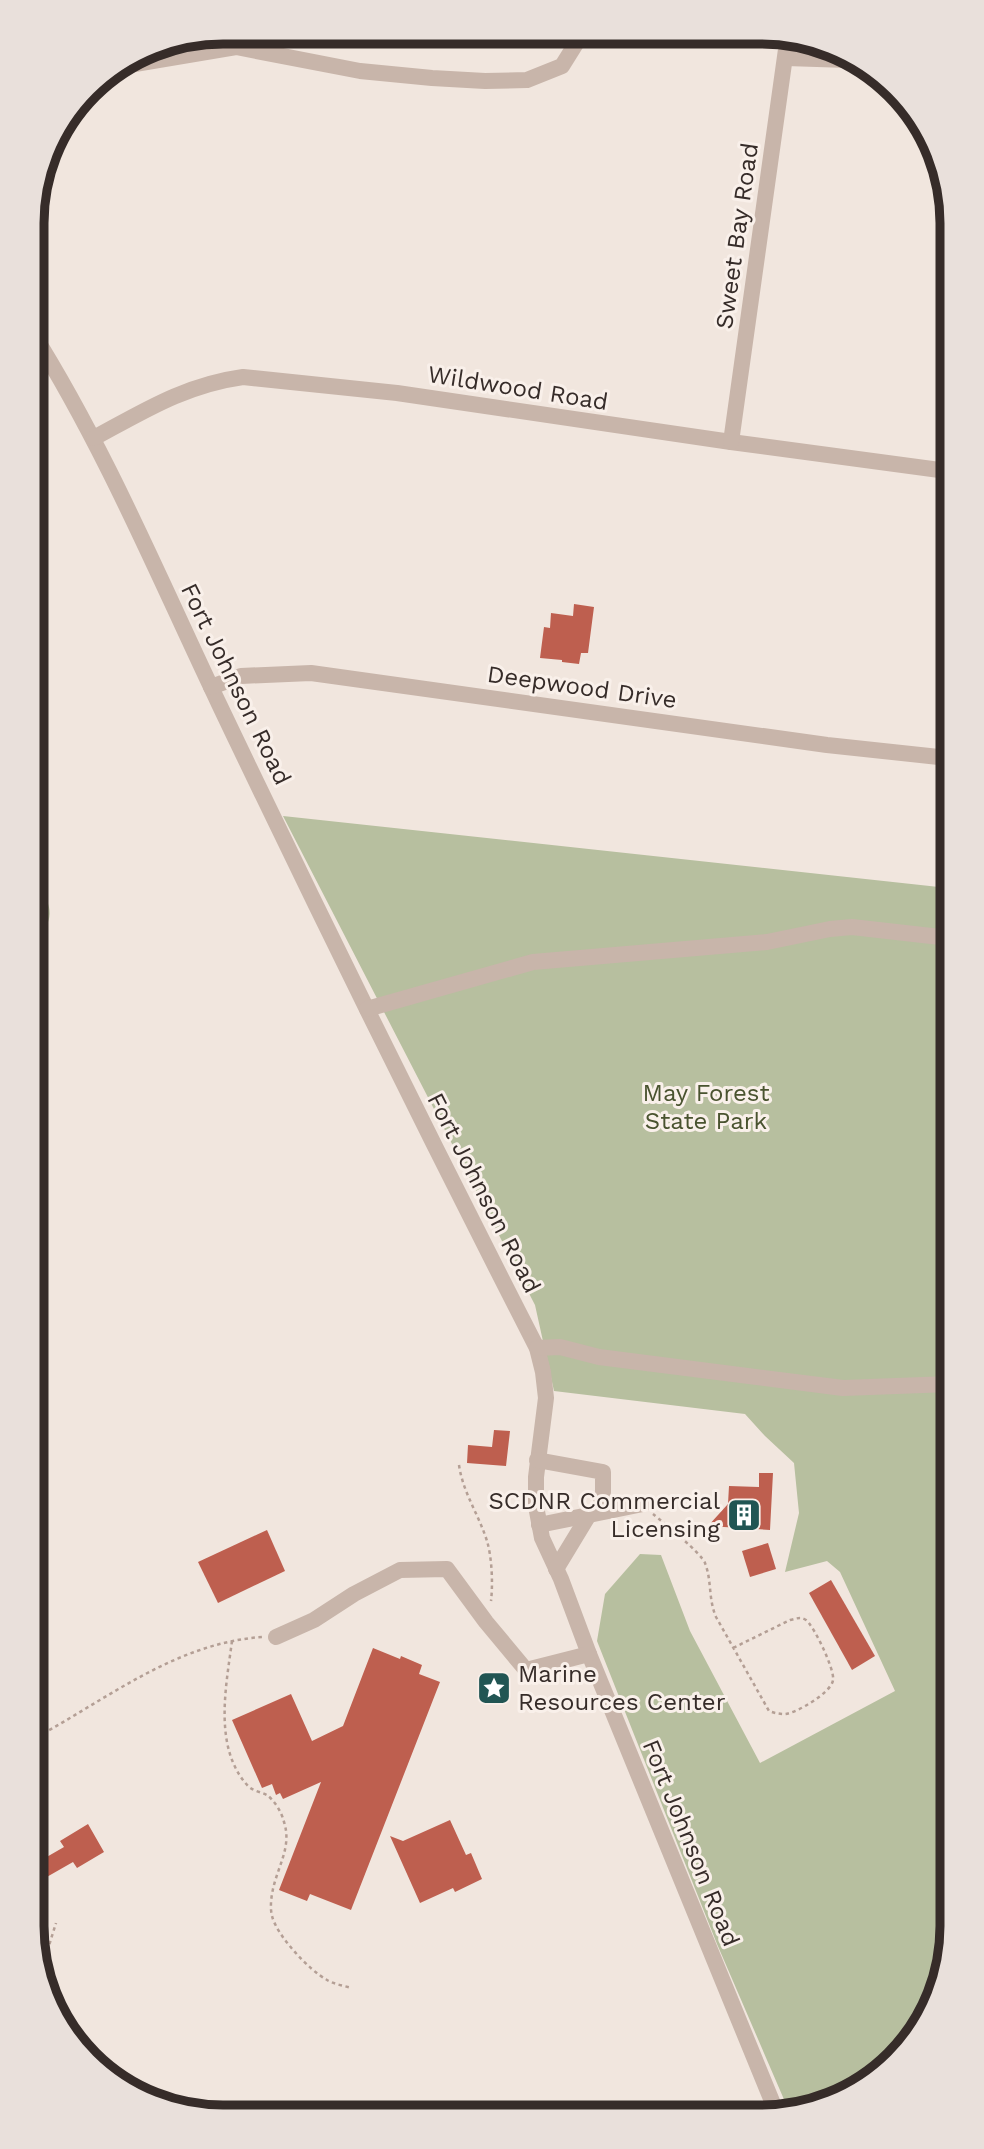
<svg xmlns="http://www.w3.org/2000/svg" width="984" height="2149" viewBox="0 0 984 2149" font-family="'Work Sans',sans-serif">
<rect width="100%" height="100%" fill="#f1e6de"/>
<g fill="#b7bf9f">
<path d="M283,816L948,888L952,1939L938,1999L905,2052L811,2111H789L717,1944L597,1641L605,1594L640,1554L661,1555L690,1631L760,1763L895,1691L840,1572L827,1561L785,1572L799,1513L794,1463L765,1436L745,1414L554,1391L535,1305Z"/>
<path d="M34,879C51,903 58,918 35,940Z"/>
<path d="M36,1271L46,1284L43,1312L36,1322Z"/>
</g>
<g fill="#be5f4f">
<path d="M574,604L594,607L588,653H581L579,664L562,662V660L540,658L544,627L550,628L551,613L573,616Z"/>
<path d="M494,1430L510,1431L506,1466L467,1463L468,1445L492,1447Z"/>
<path d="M759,1473H773L770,1530L708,1526L728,1504L729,1486L759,1487Z"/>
<path d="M267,1530L285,1571L218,1603L198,1562Z"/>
<path d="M768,1543L776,1569L750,1577L742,1551Z"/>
<path d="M831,1580L875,1656L852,1670L809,1593Z"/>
<path d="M373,1648L400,1659L401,1656L422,1665L419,1674L440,1682L351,1910L310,1894L307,1901L279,1890L321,1782L283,1799L280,1793L276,1795L272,1784L262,1788L232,1720L291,1694L312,1741L343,1726Z"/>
<path d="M450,1820L466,1855L471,1853L482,1879L455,1892L453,1888L420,1903L390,1836L403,1841Z"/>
<path d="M88,1824L104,1852L77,1868L73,1862L38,1882V1862L64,1847L60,1841Z"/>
</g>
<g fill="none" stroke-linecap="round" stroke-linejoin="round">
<g stroke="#b49f95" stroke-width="2.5" stroke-dasharray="3.5 3.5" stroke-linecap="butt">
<path d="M459,1465C463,1493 479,1515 487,1541C492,1558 493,1584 491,1601"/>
<path d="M653,1514C664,1523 701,1553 705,1563C712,1581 708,1598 716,1617L769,1711C774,1713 779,1714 785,1714C797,1713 832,1692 833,1680C835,1670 814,1626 806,1620C800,1616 796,1619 790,1620L733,1648"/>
<path d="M232,1641C226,1687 213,1748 248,1786C253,1791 261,1792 267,1795C275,1801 282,1813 284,1822C292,1846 278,1866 273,1889C271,1898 270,1908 272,1916C277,1936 309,1970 327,1980C334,1984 344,1986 352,1988"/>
<path d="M37,1737C110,1697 177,1643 262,1637"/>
<path d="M38,1961L47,1952L56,1923"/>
</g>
<g stroke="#c8b5aa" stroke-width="16">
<path d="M786,58L848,60"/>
<path d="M117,67L236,47L360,71L432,78L485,81L527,80L562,66L582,34"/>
<path d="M32,332C106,450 159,578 219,704C322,920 428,1135 537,1348L543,1372L546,1398L536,1477V1506L542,1538L561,1579L589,1654L776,2111"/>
<path d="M94,438C144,411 185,385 243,377L397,393L731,442L947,471"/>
<path d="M731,442L788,35"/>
<path d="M211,687L241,676L311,673L827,745L948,758"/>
<path d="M367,1009L533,962L767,942L830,929L852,927L949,938"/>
<path d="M537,1348L560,1347L599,1357L843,1388L950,1384"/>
<path d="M537,1460L603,1472V1492L599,1512"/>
<path d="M539,1525L643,1504"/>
<path d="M556,1569L590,1513"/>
<path d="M276,1637L314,1620L354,1594L400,1570L447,1569L486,1622L526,1670L589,1654"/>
</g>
</g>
<defs>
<g id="building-square" transform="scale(1.75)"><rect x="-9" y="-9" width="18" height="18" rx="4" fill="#215553" stroke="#f9f0ea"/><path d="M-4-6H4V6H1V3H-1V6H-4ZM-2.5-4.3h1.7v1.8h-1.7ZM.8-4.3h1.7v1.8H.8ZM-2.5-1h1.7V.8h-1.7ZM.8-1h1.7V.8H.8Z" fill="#fff"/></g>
<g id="sight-square" transform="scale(1.75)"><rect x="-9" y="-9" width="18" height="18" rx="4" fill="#215553" stroke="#f9f0ea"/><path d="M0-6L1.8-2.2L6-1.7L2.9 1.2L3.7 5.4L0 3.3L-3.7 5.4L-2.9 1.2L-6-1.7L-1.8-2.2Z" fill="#fff"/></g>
</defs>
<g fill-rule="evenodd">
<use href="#building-square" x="744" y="1515"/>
<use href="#sight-square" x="494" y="1688"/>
</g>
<g text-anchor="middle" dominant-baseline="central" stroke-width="6" stroke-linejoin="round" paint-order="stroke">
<g font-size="24" fill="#362c29" stroke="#f9f0ea">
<text transform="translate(737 236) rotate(-82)">Sweet Bay Road</text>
<text transform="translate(518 388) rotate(9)">Wildwood Road</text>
<text transform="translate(236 684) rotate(64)">Fort Johnson Road</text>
<text transform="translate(582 687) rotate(8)">Deepwood Drive</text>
<text transform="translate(484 1193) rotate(63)">Fort Johnson Road</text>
<text transform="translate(691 1843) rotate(68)">Fort Johnson Road</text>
</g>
<g font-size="24" fill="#49532f" stroke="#f9f0ea">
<text x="706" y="1093">May Forest<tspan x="706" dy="28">State Park</tspan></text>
</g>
<g font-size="24" fill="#362c29" stroke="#f9f0ea" text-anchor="end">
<text x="720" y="1501">SCDNR Commercial<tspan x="720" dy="28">Licensing</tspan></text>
<text x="518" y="1674" text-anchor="start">Marine<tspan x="518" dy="28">Resources Center</tspan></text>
</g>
</g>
<path d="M0 0H984V2149H0ZM223 44H761A179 179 0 0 1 940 223V1926A179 179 0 0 1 761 2105H223A179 179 0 0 1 44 1926V223A179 179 0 0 1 223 44Z" fill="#e9e0db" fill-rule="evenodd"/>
<path fill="none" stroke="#362c29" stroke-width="9" d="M223 44H761A179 179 0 0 1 940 223V1926A179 179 0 0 1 761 2105H223A179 179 0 0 1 44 1926V223A179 179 0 0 1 223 44Z"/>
</svg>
